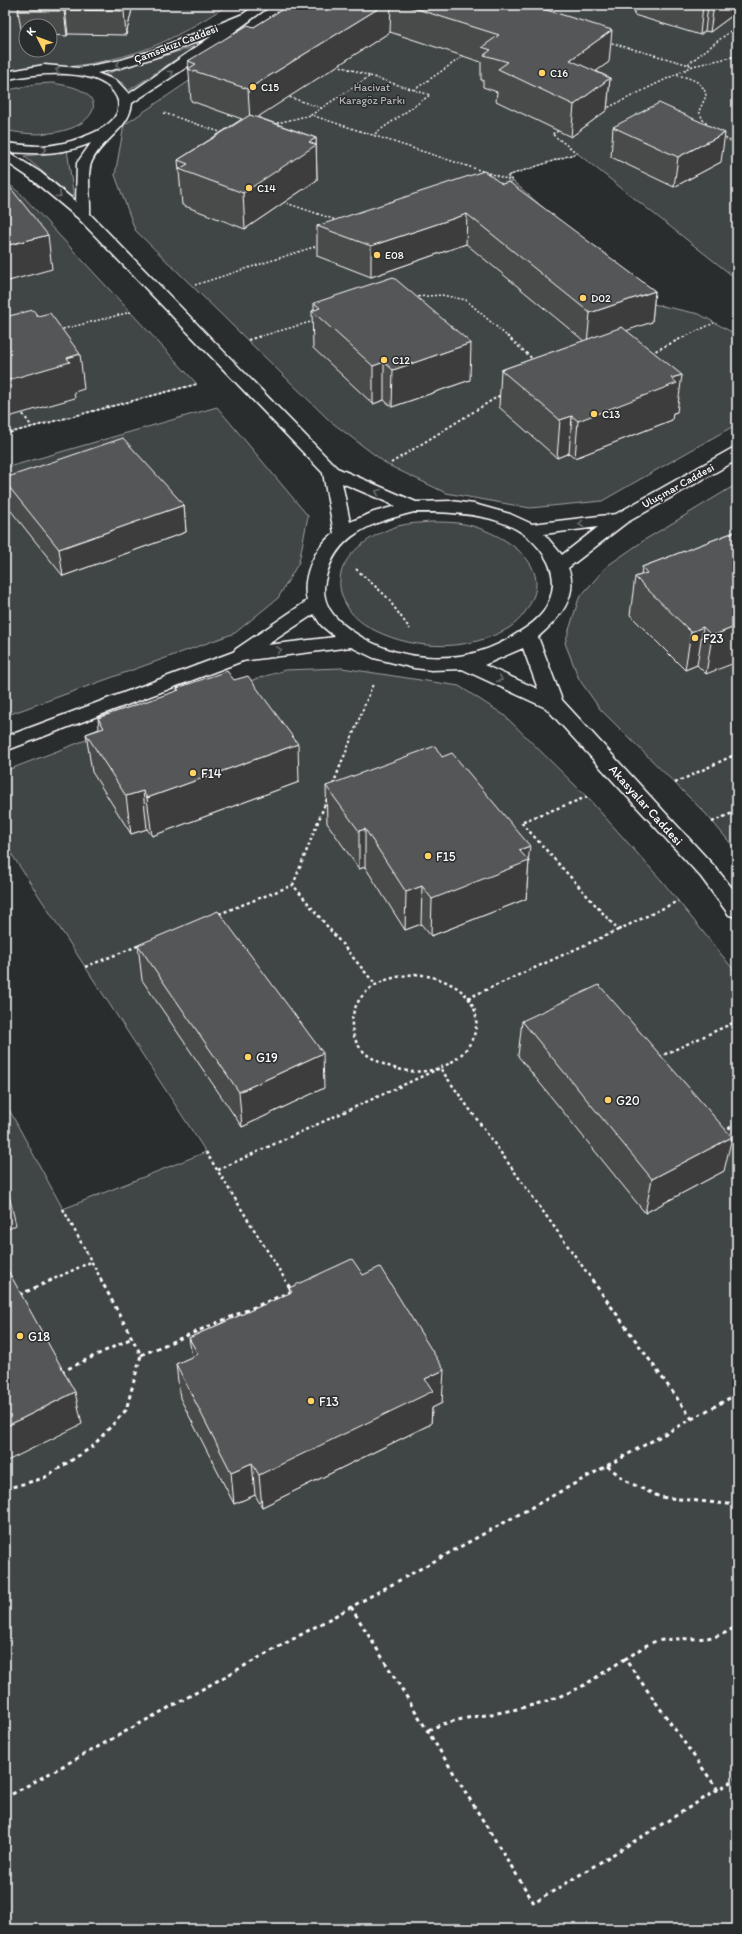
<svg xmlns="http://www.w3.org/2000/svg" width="742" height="1934" viewBox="0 0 742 1934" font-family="Itim,sans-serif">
<rect width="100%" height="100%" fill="#2a2d2e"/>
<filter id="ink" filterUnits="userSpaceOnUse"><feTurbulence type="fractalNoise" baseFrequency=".025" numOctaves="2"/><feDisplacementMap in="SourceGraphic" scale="8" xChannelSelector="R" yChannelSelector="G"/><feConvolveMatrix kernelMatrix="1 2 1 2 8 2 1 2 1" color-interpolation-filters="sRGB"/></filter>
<g filter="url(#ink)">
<g fill="#414445" stroke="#a0a2a2" fill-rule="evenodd">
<path d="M5,5H228C201,22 169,42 138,52C98,65 48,71 5,71ZM26,26H50V50H26Z"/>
<path d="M302,5H737V54L732,57L737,59V288L734,277L577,153L507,176L653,304L699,314L737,335V424L602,501L530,508L446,493L388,465L330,421L135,230L115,175L124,125Z"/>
<path d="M196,46L128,91L124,84L105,74Z"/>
<path d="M53,83C62,85 74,86 82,91C105,104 89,121 72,128C50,136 27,135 5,130V91L35,84Z"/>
<path d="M67,149L74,199L24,156L52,153Z"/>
<path d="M5,181L21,194L197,384L5,434Z"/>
<path d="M217,407L308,516L299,562L278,598L235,633L5,716V468Z"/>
<path d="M737,484V851L706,814L600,709L579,679L565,643L579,598L607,566L646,539Z"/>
<path d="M431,522C442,522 454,522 464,524C494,530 547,557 534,595C529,608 521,620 509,628C469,651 417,651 376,631C366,626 354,618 348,608C322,567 363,537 398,526C409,523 421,523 431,522Z"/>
<path d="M342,668L459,686L504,715L587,797L662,881L737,974V1929H5V1102L63,1209L206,1152L5,844V771L198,697L285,670Z"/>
</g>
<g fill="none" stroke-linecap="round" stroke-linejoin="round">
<g stroke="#fff" stroke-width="3">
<path id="secondary" d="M241,649L248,651L251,655L248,659L5,751V737Z"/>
</g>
<g stroke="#fff" stroke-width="3">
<path id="primary" d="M256,5H271L184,69L132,103C129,130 103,138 92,161C86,173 91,200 90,214L337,468L416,502L451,501L474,504L510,514L532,524L616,514L731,449L737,448V460L626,523L568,568C580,596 558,620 538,637L562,700L715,867L737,894V917L729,915L701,877L546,708L462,669L431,670L414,668L374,658L351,647L241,661L234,659L231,655L236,649L307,601C301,577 315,547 334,533L323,473L78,218L30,178L5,161V143C17,144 30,146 42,146C61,146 107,133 116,115C119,111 119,102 117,98C103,65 32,73 5,80V72L44,65L79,68L121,60L154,50L243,14ZM212,36L129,94L117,81L97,73C138,65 174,51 212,36ZM91,143L77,163L76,202L40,172L8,152C39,154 61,155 91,143ZM342,483L396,506L374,512L350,522ZM414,512C462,512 523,513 548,562C556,579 554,595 544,611C538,620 526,628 516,634C465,669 392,664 344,625C330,614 321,599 325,581C335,533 372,523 414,512ZM598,527L562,555L544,534ZM314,614L321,625L335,637L267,645ZM523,648L538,689L484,665Z"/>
</g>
<g stroke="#fff" stroke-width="1.5" stroke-dasharray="2 2" stroke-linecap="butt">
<path d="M536,9L545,5"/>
<path d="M608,42L693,66"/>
<path d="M688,64L737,26"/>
<path d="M337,65L370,76L311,115L510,180"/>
<path d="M677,75C689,78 704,81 706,96L699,111L703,120L710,127"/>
<path d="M370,76L430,95L373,135"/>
<path d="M414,90L465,55"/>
<path d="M286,96L321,108"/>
<path d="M605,109L693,66L732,57"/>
<path d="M164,113L223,133"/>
<path d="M273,124L311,115"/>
<path d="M722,136L737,145"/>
<path d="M499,185L513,181L507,176L577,153L552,134L561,130"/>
<path d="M283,202L339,221"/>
<path d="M195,285L320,245"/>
<path d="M414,297L442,295L466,300L508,337"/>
<path d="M59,330L131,312"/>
<path d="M258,337L314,321"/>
<path d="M684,337L714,323"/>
</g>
<g stroke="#fff" stroke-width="2" stroke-dasharray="2.5 2.5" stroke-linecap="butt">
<path d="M507,336L535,361"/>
<path d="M248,340L261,336"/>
<path d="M651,353L686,336"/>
<path d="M20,410L32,427"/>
<path d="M5,434L197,384"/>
<path d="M391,463L502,394"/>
<path d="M356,569L386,596L410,629"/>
<path d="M344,757L373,684"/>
<path d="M730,757L737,754"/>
</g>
<g stroke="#fff" stroke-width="2.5" stroke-dasharray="3 3" stroke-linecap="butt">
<path d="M675,783L732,756"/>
<path d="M333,785L344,756"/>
<path d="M327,799L293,885L375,984"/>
<path d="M712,822L737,811"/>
<path d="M219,914L293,885"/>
<path d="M618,930L678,901"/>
<path d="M85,967L140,945"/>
<path d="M415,974C531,988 463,1112 372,1058C343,1041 347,1002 374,986C386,978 401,976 415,974Z"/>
<path d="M468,998L618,930L521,822L587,797"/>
<path d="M659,1057L737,1021"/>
<path d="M723,1131L737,1124"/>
<path d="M206,1152L286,1281"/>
<path d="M218,1170L440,1068L593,1281"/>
<path d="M63,1209L102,1281"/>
<path d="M49,1281L91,1262"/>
</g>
<g stroke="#fff" stroke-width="3" stroke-dasharray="4 4" stroke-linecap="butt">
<path d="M592,1280L692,1419"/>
<path d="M19,1295L52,1280"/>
<path d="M141,1355L292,1291L285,1280"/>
<path d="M61,1372L132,1338"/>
<path d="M607,1466L628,1482L660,1497L737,1505"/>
<path d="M5,1489L44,1478L92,1447L126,1410L141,1355L101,1280"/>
<path d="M351,1607L534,1903L737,1778"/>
<path d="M428,1730C457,1717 479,1717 508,1711C532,1706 559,1698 581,1687C596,1678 610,1668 625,1659"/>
<path d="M718,1790L625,1659C636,1653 645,1644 657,1641C686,1635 713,1646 737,1625"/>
<path d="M5,1798L737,1394"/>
</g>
<use href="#secondary" fill="#2a2d2e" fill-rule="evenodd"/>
<use href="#primary" fill="#2a2d2e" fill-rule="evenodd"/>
</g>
<g fill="#494b4c" stroke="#fff">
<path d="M133,5L126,35L68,34L67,36L50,35V26H26V35H22L18,11Z"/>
<path d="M289,5H530L609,62L596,71L610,78L607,110L571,137L496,101L497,92L483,87V80H481V62L390,32L257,117L316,138L317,180L245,229L182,205L178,160L242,119L191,101L188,61L254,27Z"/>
<path d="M635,5H737V12L710,32L705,31L700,35L634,15Z"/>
<path d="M613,127L721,162L674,187L611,157Z"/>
<path d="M502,184L655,291L652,322L626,330L677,412L673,413L672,420L575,458L569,453L557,458L499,407L501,370L584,341L466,244L371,277L317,256V226Z"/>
<path d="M737,227V266L736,265L737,260L733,258Z"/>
<path d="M314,303L470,380L392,407L384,400L373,404L313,348L312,311L314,310Z"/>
<path d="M5,478L184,505L186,532L63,576L7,506L5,495Z"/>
<path d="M737,531L706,674L697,665L685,670L630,615L635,577L641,575L642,567Z"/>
<path d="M177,688L299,782L152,836L147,829L131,834L92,772L86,734L99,729L98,718L177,691Z"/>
<path d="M442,757L529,861L526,899L431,936L421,924L405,930L365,867L359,869L327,823L326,786Z"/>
<path d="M138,945L324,1088L242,1127L142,980Z"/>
<path d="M522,1021L724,1171L645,1213L518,1056Z"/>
<path d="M289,1288L442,1403L432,1408L431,1424L262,1507L255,1495L234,1504L180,1398L176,1364L192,1357L189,1338L290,1293Z"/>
</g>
<g fill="#3c3d3e" stroke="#fff">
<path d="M125,5H133L126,35L124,11Z"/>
<path d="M384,5H391L390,32L250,122L248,89Z"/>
<path d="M703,5H708L705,31L700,35Z"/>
<path d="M714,5H737V12L710,32Z"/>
<path d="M65,10L68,34L67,36L64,11Z"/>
<path d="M612,30L609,62L567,92L570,60Z"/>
<path d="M610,78L607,110L571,137L574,105Z"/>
<path d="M725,133L721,162L674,187L678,157Z"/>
<path d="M316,138L317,180L245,229L243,193L309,142Z"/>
<path d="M467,214L466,244L371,277V246Z"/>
<path d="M48,235L52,269L5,282V246Z"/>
<path d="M655,291L652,322L587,344L590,313Z"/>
<path d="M471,343L470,380L392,407L393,370Z"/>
<path d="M80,354L84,389L74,392L75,398L5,418V381L67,358Z"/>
<path d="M384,362V400L373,404V366Z"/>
<path d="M682,375L677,412L673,413L672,420L575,458L578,421L671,378Z"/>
<path d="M572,416L569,453L557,458L560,420Z"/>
<path d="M184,505L186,532L63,576L59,549Z"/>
<path d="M737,626V662L706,674L712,636Z"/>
<path d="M703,627L697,665L685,670L691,632Z"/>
<path d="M298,744L299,782L152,836L147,798Z"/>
<path d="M143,791L147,829L131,834L126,796Z"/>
<path d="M365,829V867L359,869V831Z"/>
<path d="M530,846L528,862L529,861L526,899L431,936L432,899L519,850Z"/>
<path d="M422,886L421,924L405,930L406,892Z"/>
<path d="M323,1053L324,1088L242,1127L239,1092Z"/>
<path d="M732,1137L724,1171L645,1213L652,1179Z"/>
<path d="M8,1191L16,1225L5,1231V1193Z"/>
<path d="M444,1370L442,1403L432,1408L431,1424L262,1507L259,1475L425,1379Z"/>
<path d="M75,1392L82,1424L5,1462V1427Z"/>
<path d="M252,1463L255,1495L234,1504L231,1472Z"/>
</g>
<g fill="#555758" stroke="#fff">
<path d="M20,5H125L124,11L65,10L64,11H18Z"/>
<path d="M289,5H384L248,89L188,69L196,64L188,61L248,25L254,27Z"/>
<path d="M404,5H530L612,30L570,60L610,78L574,105L498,69L508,62L484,55L491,50L482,47L499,35Z"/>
<path d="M659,103L725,133L678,157L613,127Z"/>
<path d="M250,115L316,138L309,142L316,145L243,193L179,169L188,164L178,160Z"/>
<path d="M484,171L502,184L509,182L655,291L590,313L467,214L371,246L317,226Z"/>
<path d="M5,181L48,235L5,246Z"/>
<path d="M393,277L471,343L393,370L384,362L373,366L312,311L320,308L314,303Z"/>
<path d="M33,310L38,316L50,313L80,354L67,358L70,362L5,381V317Z"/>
<path d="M622,327L682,375L671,378L677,383L578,421L572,416L560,420L501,370Z"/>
<path d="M123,438L184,505L59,549L5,482V478Z"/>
<path d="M737,531V626L712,636L703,627L691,632L635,577L647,573L642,567Z"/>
<path d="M227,671L234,680L248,676L298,744L147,798L143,791L126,796L86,734L104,728L98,718L179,690L177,688Z"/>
<path d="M435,746L442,757L452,753L530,846L519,850L529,861L432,899L422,886L406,892L365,829L359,831L326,786Z"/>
<path d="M218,911L323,1053L239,1092L138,945Z"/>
<path d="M599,985L732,1137L652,1179L522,1021Z"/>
<path d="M5,1185L8,1191L5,1193Z"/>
<path d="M352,1259L363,1275L380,1267L444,1370L425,1379L433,1391L259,1475L252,1463L231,1472L176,1364L198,1354L189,1338L292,1292L289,1288Z"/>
<path d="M5,1265L75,1392L5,1427Z"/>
</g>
<defs><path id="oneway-chevron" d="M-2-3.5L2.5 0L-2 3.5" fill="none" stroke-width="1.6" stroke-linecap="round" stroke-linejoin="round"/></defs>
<g stroke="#6a6c6d">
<use href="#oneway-chevron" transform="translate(118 65) rotate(169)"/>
<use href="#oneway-chevron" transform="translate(58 70) rotate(-175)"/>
<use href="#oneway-chevron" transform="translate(171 73) rotate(-34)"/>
<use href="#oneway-chevron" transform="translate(44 149) rotate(-4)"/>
<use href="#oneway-chevron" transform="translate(59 195) rotate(39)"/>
<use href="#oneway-chevron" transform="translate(378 492) rotate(-157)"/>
<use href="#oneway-chevron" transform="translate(581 524) rotate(173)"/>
<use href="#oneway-chevron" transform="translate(279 650) rotate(-7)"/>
<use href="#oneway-chevron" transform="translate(500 679) rotate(24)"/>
</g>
</g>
<g fill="#ffd166" stroke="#2a2d2e" stroke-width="1.5">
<circle cx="542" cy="73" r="4"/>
<circle cx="253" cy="87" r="4"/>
<circle cx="249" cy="188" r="4"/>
<circle cx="377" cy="255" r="4"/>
<circle cx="583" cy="298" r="4"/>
<circle cx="384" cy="360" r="4"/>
<circle cx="594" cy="414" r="4"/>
<circle cx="695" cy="638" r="4"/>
<circle cx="193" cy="773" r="4"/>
<circle cx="428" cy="856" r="4"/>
<circle cx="248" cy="1057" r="4"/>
<circle cx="608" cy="1100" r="4"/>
<circle cx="20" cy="1336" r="4"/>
<circle cx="311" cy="1401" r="4"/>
</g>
<g text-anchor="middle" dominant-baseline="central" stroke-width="3" stroke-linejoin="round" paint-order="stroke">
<g font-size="11" fill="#fff" stroke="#2a2d2e">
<text transform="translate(176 44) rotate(-21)">Çamsakızı Caddesi</text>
<text transform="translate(678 486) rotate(-29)">Uluçınar Caddesi</text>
</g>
<g font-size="11" fill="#fff" stroke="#2a2d2e" text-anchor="start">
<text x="550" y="73">C16</text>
<text x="261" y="87">C15</text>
<text x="257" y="188">C14</text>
<text x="385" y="255">E08</text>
<text x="591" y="298">D02</text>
<text x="392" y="360">C12</text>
<text x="602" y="414">C13</text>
</g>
<g font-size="11" fill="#b3b4b5" stroke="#2a2d2e">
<text x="372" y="87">Hacivat<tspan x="372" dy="13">Karagöz Parkı</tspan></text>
</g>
<g font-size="13" fill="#fff" stroke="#2a2d2e" text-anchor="start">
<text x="703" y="638">F23</text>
<text x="201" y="773">F14</text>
<text x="436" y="856">F15</text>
<text x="256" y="1057">G19</text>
<text x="616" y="1100">G20</text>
<text x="28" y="1336">G18</text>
<text x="319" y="1401">F13</text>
</g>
<g font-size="13" fill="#fff" stroke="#2a2d2e">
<text transform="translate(646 805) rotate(48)">Akasyalar Caddesi</text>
</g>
</g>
<rect width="742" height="1934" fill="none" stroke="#2a2d2e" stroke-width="20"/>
<rect x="10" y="10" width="722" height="1914" fill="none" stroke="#fff" stroke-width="1.5" filter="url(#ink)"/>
<g transform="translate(38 38) rotate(312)"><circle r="19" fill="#2a2d2e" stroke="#7f8182"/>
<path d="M0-3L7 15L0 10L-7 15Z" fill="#ffd166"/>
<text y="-6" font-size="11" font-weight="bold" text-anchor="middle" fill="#ffffff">K</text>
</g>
</svg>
